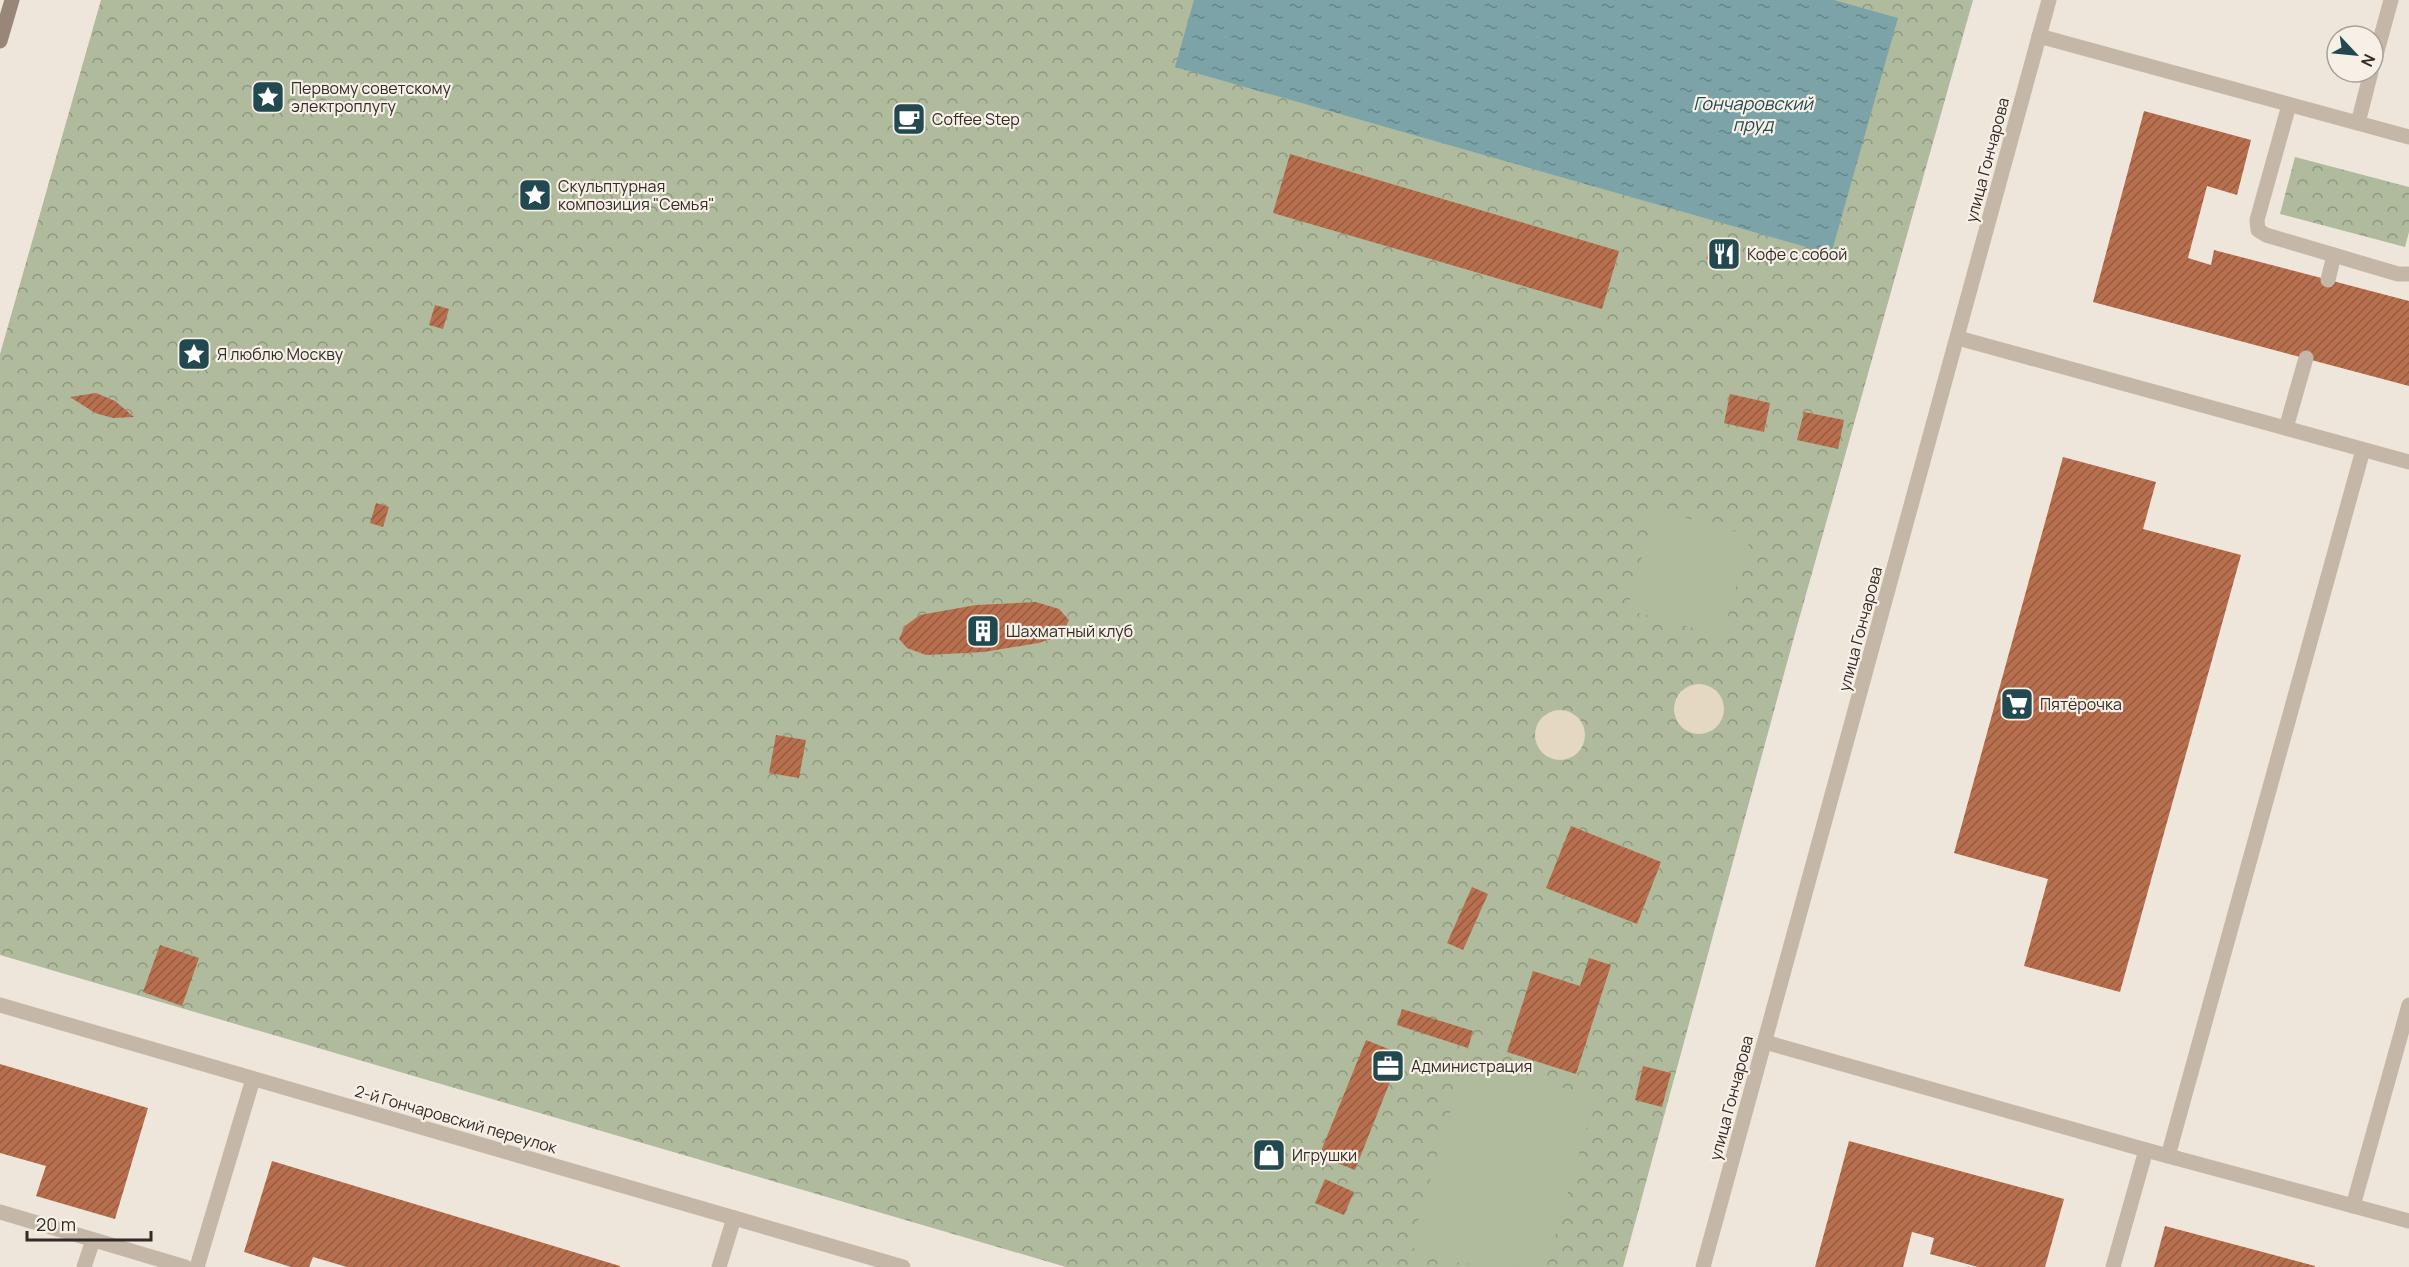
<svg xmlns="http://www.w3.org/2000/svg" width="2409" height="1267" viewBox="0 0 2409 1267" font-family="Manrope,sans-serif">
<defs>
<pattern id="forest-crowns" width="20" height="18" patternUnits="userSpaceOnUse" patternTransform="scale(1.5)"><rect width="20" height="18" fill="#afbb9c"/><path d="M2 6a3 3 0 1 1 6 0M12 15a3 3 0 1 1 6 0" fill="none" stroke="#8f987f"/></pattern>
<pattern id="water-ripples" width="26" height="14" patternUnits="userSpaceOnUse" patternTransform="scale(1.5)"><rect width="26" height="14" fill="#7ca3a8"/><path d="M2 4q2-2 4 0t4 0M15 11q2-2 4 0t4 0" fill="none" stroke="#668589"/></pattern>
<pattern id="building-hatch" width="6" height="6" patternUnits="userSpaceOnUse" patternTransform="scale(1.5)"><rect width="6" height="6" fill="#b86f4e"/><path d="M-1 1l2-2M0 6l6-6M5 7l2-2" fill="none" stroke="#965b41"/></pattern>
</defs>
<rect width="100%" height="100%" fill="#eee6da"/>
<g fill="url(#forest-crowns)">
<path d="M101,0H1973L1794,637L1623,1267H1066L0,955V354Z"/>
<path d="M2295,157L2409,187V232L2405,247L2280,214Z"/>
</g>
<g fill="#afbb9c">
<path d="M1655,509L1751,536L1722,636L1627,610Z"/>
<path d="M1478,1063L1581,1093L1589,1098L1592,1110L1546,1267C1519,1267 1424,1267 1411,1245L1462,1072L1469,1064Z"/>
</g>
<g fill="#e5d8c3">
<circle cx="1699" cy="709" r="25"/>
<circle cx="1560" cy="735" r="25"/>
</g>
<path fill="url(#water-ripples)" d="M1194,0H1834L1898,18L1831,254L1175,67Z"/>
<g fill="url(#building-hatch)">
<path d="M2144,111L2251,140L2237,195L2207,186L2188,258L2211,265L2214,250L2409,301V386L2093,302Z"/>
<circle cx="910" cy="120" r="9"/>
<path d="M1290,154L1619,251L1602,309L1273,213Z"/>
<path d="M1713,239L1741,249L1735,268L1706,259Z"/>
<path d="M435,305L449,309L443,329L429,325Z"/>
<path d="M96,393L115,401L134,417L113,418L95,413L70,397Z"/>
<path d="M1730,394L1770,403L1764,432L1724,423Z"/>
<path d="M1804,412L1844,420L1838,449L1797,440Z"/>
<path d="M2063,457L2156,482L2143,529L2241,555L2120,992L2024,966L2048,879L1954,853Z"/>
<path d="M376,503L389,507L383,527L370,523Z"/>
<path d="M1036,602L1059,609L1069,620L1061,636L1038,643L984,652L926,655L907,648L899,639L905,626L920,615L976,605Z"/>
<path d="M776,735L806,740L799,778L769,773Z"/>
<path d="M1571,826L1661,862L1637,924L1546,888Z"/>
<path d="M1472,887L1488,894L1463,950L1447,943Z"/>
<path d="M160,945L199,958L182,1006L143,992Z"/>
<path d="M1589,958L1611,965L1576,1074L1507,1052L1533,971L1580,986Z"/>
<path d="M1402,1009L1473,1031L1468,1048L1397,1025Z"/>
<path d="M1366,1040L1401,1054L1355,1170L1319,1156Z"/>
<path d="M0,1064L148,1108L115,1219L36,1196L46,1166L0,1153Z"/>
<path d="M1643,1066L1671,1073L1662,1107L1635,1100Z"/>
<path d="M1849,1141L2064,1199L2045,1267H1978L1930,1254L1934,1238L1912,1232L1903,1267H1815Z"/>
<path d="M1264,1146L1279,1154L1274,1163L1260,1155Z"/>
<path d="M272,1161L620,1266V1267H347L313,1257L309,1267H291L244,1252Z"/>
<path d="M1325,1179L1354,1192L1344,1215L1315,1203Z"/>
<path d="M2165,1226L2315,1266V1267H2154Z"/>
</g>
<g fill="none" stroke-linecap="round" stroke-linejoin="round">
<g stroke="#c5b7a7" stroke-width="15">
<path d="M2039,36L2409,137"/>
<path d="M2373,66L2391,0"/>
<path d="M2289,105L2257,220L2258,230L2266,235L2398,274H2409"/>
<path d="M2358,123L2371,72"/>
<path d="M2328,280L2334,255"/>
<path d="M2286,428L2306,358"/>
<path d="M2168,1156L2363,450"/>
<path d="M2353,1206L2409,1005"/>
<path d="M0,1212L185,1267"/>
<path d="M84,1267L93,1240"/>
<path d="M197,1267L253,1079"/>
<path d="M719,1267L734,1218"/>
<path d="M2113,1267L2146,1150"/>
</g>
<g stroke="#c5b7a7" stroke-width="15">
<path d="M1958,338L2409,462"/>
<path d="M0,1005L903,1267"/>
<path d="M1765,1042L2146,1150L2409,1221"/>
<path d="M1703,1267L2049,0"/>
</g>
<path stroke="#988679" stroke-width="15" d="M0,41L12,0"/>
</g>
<defs>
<g id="sight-square" transform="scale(1.725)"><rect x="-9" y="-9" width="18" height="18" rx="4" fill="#21494f" stroke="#f7f0e6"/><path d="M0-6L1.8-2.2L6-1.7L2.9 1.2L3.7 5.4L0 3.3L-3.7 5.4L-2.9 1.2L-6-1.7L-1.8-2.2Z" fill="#fff"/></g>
<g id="cafe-square" transform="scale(1.725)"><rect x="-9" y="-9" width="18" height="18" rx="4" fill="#21494f" stroke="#f7f0e6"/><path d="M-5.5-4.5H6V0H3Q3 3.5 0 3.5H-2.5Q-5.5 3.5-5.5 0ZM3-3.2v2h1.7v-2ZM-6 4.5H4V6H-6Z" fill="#fff"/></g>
<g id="restaurant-square" transform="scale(1.725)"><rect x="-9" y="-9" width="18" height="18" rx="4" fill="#21494f" stroke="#f7f0e6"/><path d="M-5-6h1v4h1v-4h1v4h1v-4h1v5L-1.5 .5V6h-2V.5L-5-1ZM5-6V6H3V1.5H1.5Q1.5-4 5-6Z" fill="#fff"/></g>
<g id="building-square" transform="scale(1.725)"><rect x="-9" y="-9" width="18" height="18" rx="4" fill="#21494f" stroke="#f7f0e6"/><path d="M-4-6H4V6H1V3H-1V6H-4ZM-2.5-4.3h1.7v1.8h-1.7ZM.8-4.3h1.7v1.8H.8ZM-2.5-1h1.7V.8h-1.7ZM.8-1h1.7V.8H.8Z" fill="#fff"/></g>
<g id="supermarket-square" transform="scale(1.725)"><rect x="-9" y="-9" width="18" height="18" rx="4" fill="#21494f" stroke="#f7f0e6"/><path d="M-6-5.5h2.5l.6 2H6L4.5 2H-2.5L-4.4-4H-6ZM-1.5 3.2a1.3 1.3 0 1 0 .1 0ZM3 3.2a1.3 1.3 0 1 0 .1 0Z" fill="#fff"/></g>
<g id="office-square" transform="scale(1.725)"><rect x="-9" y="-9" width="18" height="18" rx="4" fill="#21494f" stroke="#f7f0e6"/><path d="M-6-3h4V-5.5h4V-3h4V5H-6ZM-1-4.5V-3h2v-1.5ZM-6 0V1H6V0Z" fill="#fff"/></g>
<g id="shop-square" transform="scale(1.725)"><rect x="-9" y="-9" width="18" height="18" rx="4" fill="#21494f" stroke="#f7f0e6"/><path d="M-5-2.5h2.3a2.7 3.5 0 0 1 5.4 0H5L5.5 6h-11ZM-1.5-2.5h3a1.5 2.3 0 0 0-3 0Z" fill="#fff"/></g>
</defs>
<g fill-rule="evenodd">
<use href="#sight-square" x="268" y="97"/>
<use href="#cafe-square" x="909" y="119"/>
<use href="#sight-square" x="535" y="195"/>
<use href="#restaurant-square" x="1724" y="254"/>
<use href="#sight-square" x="194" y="354"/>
<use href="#building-square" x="983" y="631"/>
<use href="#supermarket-square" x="2017" y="704"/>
<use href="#office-square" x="1388" y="1066"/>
<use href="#shop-square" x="1269" y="1155"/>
</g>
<g text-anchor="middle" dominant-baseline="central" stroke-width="4.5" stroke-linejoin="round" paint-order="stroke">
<g font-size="16" fill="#322b27" stroke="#f7f0e6" text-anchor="start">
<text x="291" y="88">Первому советскому<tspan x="291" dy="18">электроплугу</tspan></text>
<text x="932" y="119">Coffee Step</text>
<text x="558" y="186">Скульптурная<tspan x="558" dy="18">композиция "Семья"</tspan></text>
<text x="1747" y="254">Кофе с собой</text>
<text x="217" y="354">Я люблю Москву</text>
<text x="1006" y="631">Шахматный клуб</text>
<text x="2040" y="704">Пятёрочка</text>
<text x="1411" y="1066">Администрация</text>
<text x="1292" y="1155">Игрушки</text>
</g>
<g font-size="16" fill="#322b27" stroke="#f7f0e6">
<text transform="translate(1987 160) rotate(-75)">улица Гончарова</text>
<text transform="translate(1860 629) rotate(-75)">улица Гончарова</text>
<text transform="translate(1731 1098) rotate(-75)">улица Гончарова</text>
<text transform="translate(456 1119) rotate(16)">2-й Гончаровский переулок</text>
</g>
<g font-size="18" font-style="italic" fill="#21494f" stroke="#f7f0e6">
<text x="1753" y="103">Гончаровский<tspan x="1753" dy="21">пруд</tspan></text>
</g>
</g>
<g transform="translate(2355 54) rotate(116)"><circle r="28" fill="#f7f0e6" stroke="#a8a19a" stroke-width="1.5"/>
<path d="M0-4.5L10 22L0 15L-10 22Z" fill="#21494f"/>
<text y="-9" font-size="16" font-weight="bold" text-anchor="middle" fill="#322b27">N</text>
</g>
<path d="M27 1231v9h124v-9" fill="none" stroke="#322b27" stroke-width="3"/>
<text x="36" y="1231" font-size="18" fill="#322b27" stroke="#f7f0e6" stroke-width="4.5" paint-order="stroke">20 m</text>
</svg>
